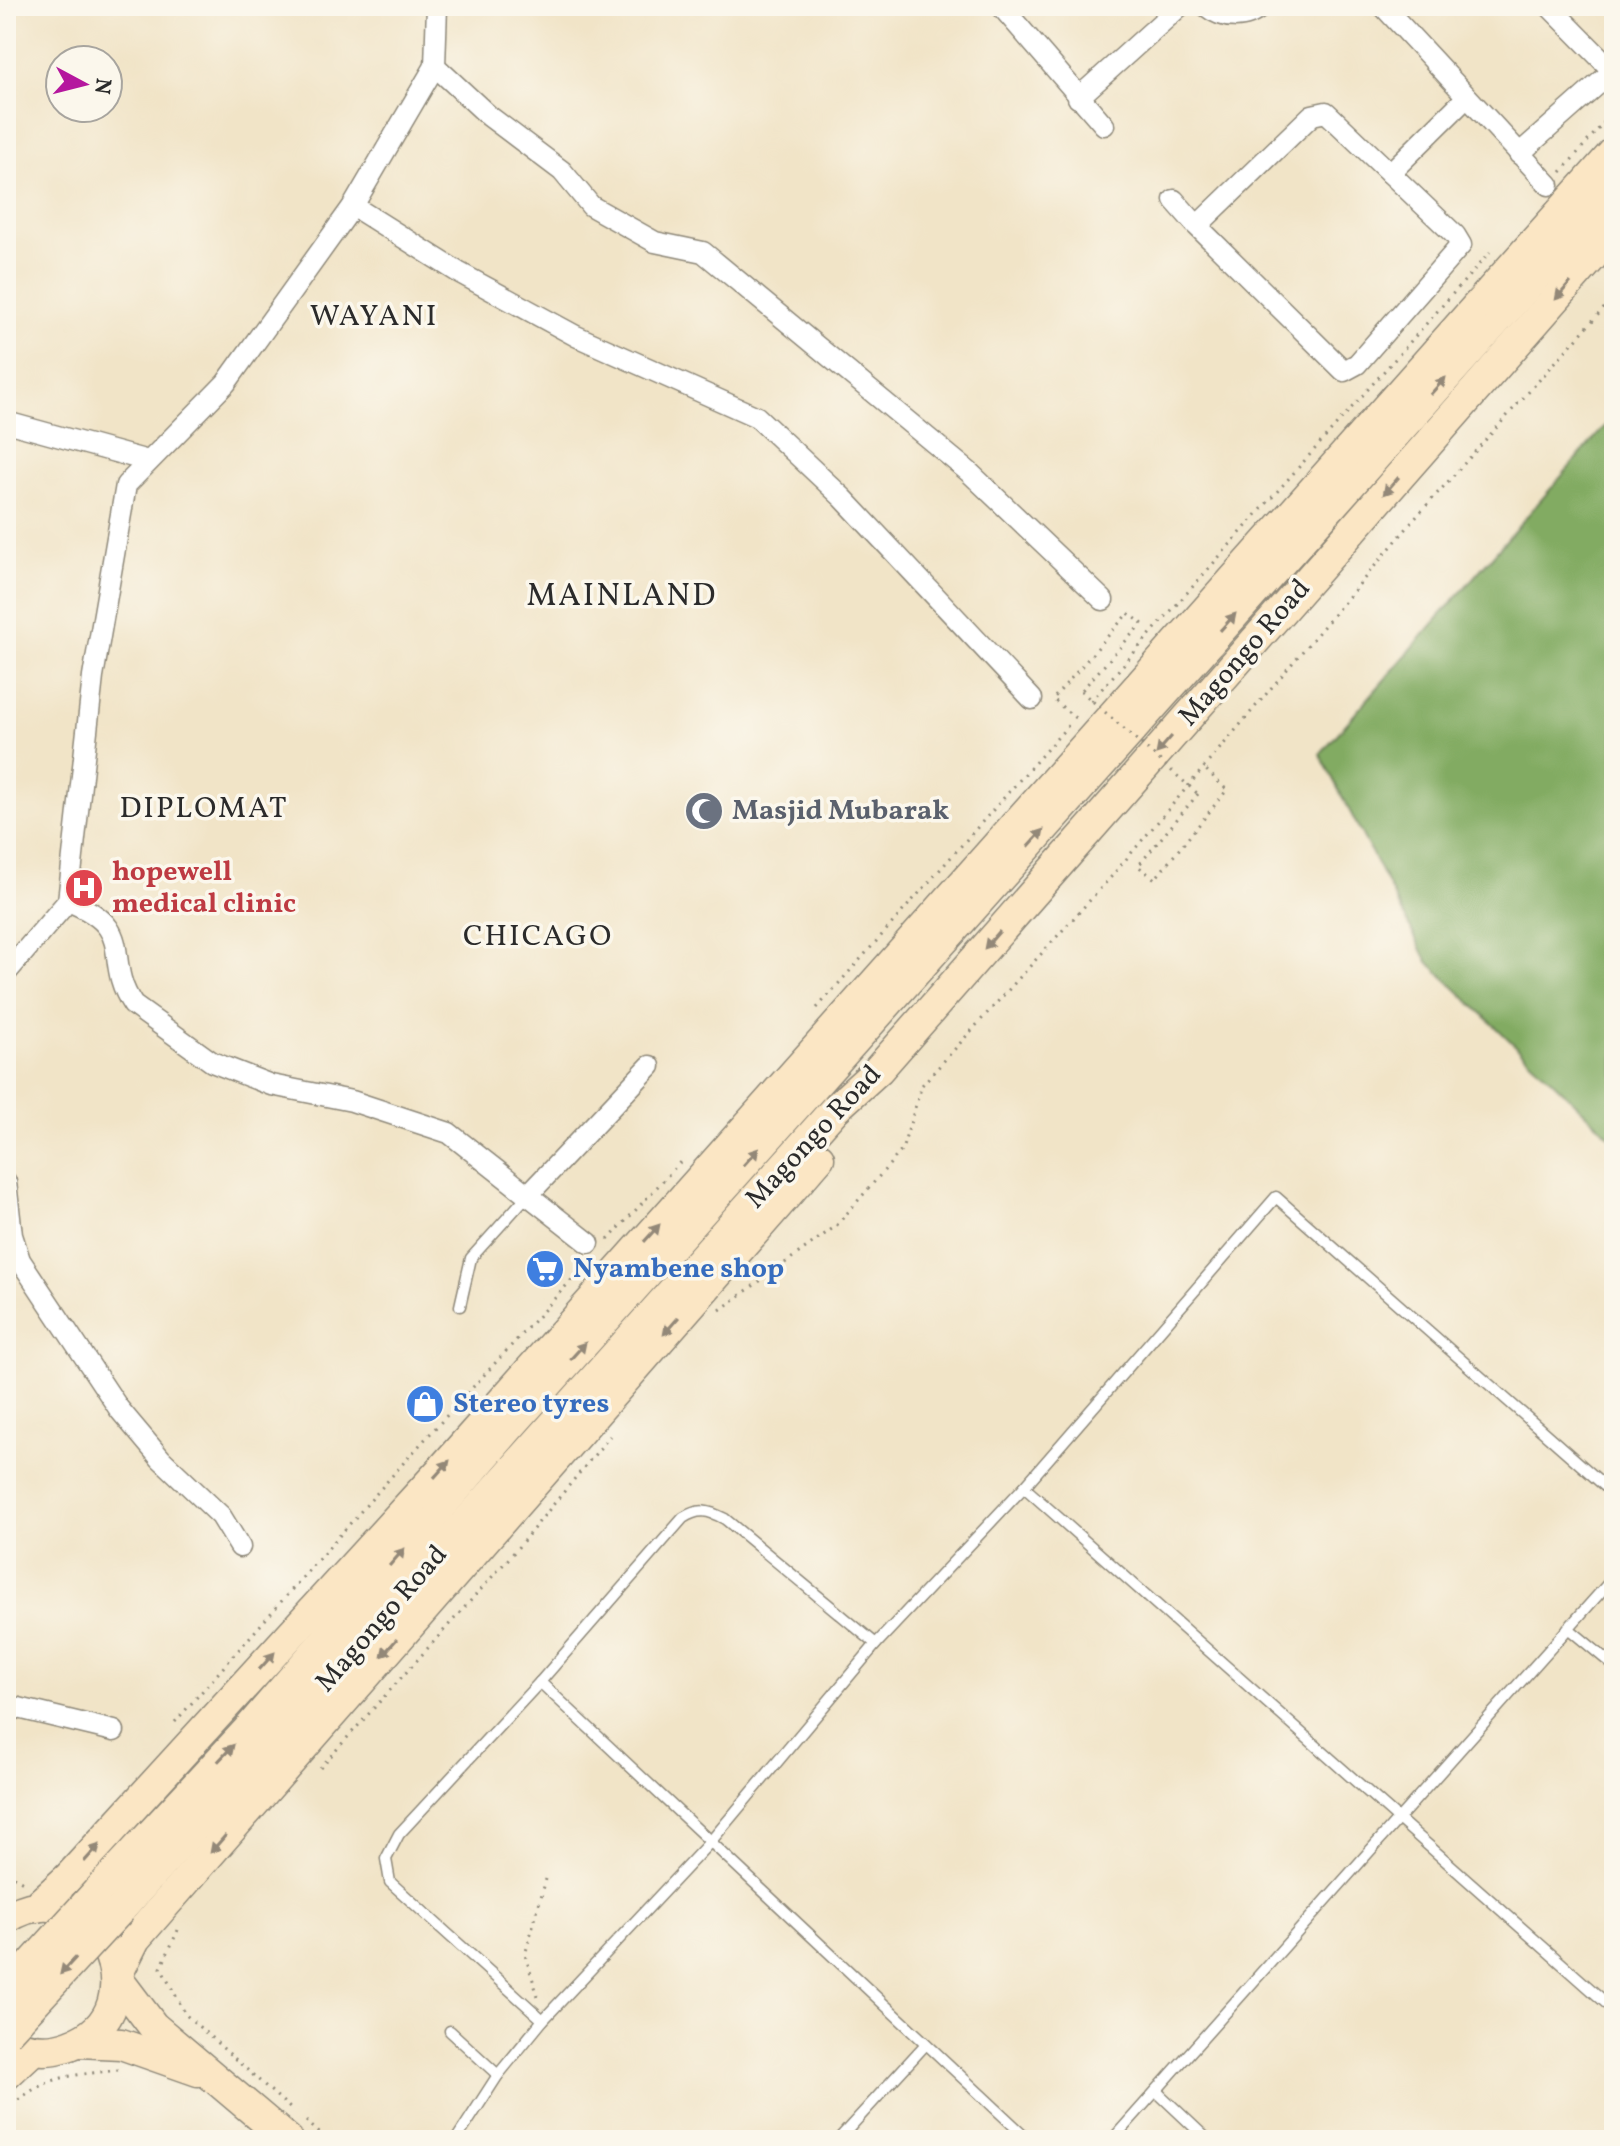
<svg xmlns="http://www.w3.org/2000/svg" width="1620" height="2146" viewBox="0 0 1620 2146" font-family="Vollkorn,serif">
<rect width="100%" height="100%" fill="#fbf7ec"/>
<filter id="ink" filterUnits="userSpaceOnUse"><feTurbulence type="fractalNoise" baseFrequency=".0125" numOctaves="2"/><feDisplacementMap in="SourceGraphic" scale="16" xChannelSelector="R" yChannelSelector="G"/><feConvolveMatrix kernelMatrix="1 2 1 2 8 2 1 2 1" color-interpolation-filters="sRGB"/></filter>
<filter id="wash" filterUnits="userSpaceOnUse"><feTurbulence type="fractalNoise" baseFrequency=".006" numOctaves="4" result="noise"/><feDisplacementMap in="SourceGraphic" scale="32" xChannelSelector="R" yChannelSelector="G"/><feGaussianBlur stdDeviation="1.8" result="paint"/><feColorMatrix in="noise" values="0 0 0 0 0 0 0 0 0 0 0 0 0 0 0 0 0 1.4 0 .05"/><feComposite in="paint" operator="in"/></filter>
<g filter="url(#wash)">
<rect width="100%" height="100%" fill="#f1e4c7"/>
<path fill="#82ab62" stroke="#566b46" stroke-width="2" d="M1614,416V1140L1428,962L1320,754Z"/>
</g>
<g filter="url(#ink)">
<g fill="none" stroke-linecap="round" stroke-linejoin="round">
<g stroke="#8e8879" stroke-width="13">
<g id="lane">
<path d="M460,1306L471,1258L527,1196"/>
<path d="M1024,1487L1614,2010"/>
<path d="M1568,1628L1614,1666"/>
<path d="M540,1682L1029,2140"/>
<path d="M543,2020L390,1882L386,1859L399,1834L540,1682L683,1518C699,1508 708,1510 725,1519L876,1644"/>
<path d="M450,2031L498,2075"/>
<path d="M1156,2091L1208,2140"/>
<path d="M461,2140L458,2137L498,2075L543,2020L711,1841L876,1644L1024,1487L1276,1197L1614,1494"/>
<path d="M838,2140L926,2044"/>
<path d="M1112,2140L1614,1577"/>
</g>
</g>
<g stroke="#8e8879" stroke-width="23">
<g id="street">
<path d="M1001,6L1104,125"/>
<path d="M1206,6C1223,20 1246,21 1262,6"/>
<path d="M1383,6L1549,185"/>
<path d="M1549,6L1613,71"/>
<path d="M435,66L489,116L562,171L591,206L655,242L703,252L969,472L1103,600"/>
<path d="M1078,98L1180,6"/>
<path d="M1519,154L1614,70"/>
<path d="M1390,173L1467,97"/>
<path d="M1174,200L1197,226L1344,371L1357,364L1461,245L1455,235L1326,112L1312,115L1197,226"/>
<path d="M353,206L458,272L576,336L757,417L843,498L1032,699"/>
<path d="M6,422L148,461"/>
<path d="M68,901C140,930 101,957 133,1005L212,1062L271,1085L352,1101L449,1133L589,1243"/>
<path d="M6,973L68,901L93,677L126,485L226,383L353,206L435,66L437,6"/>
<path d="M6,1182L12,1235L20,1260L119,1409L161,1459L221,1516L240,1547"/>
<path d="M527,1196L650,1066"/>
<path d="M6,1705L114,1731"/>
</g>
</g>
<g stroke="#8e8879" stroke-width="33">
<g id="secondary">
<path d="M97,1892L246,1732L507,1430L1614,189"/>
<path d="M36,1907L69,1877L441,1470L1614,152"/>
<path d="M121,1909L835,1109L878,1070L1614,232"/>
<path d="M6,1919C92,1861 166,2011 70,2045C48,2053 26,2051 6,2039"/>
<path d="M79,2042L121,2044L198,2071"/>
<path d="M6,2075L33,2050"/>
<path d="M288,2140L153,2026L116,1977L135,1939L819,1158"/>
</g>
</g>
<g stroke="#8e8879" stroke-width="3" stroke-dasharray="2 6" stroke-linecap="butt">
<path d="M1561,172L1614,111"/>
<path d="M1091,701L1490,252"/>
<path d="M1075,718L1053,699L1128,613L1142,623L1081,691"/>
<path d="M1198,794L1138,866L1155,879L1227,790L1204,768"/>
<path d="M817,1008L1072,721"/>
<path d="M608,1240L681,1161"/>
<path d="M720,1310L836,1226L902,1150L922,1085L1111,877L1418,515L1614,297"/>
<path d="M175,1722L406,1460L589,1261"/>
<path d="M320,1768L510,1557L610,1436"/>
<path d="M6,1873L27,1884"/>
<path d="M178,1930L161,1968L186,2015L291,2109"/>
<path d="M538,1996L525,1955L546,1879"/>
<path d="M6,2110C46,2075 67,2076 118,2070"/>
<path d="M306,2121L327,2140"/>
</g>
<use href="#lane" stroke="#fff" stroke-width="10"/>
<use href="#street" stroke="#fff" stroke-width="20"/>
<use href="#secondary" stroke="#fbe6c4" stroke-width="30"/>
<g stroke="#8e8879" stroke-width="33" stroke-linecap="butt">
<g id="secondary-bridge">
<path d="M6,1992L97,1892"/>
<path d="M6,2033L121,1909"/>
</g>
</g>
<path stroke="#8e8879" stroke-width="3" stroke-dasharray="2 6" stroke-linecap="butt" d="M1081,691L1198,794"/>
<use href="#secondary-bridge" stroke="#fbe6c4" stroke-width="30"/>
</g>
<defs><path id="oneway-solid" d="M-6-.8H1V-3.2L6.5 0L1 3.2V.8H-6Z" transform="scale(2)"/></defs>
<g fill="#938878">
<use href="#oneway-solid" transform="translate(1563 291) rotate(131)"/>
<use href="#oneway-solid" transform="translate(1438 386) rotate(-48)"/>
<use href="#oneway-solid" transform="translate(1391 486) rotate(131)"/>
<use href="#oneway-solid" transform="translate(1228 622) rotate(-48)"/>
<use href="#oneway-solid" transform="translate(1164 745) rotate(131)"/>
<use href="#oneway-solid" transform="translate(1036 838) rotate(-48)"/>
<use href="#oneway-solid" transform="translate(992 940) rotate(131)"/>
<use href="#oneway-solid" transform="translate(751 1157) rotate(-48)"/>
<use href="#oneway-solid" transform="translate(652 1233) rotate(-48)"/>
<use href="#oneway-solid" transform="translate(671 1326) rotate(131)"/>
<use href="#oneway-solid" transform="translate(578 1351) rotate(-48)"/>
<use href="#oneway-solid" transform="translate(442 1469) rotate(-48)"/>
<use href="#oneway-solid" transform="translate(397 1557) rotate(-49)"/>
<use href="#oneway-solid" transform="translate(389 1648) rotate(131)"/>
<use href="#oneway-solid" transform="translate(267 1661) rotate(-48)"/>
<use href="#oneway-solid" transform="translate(226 1753) rotate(-47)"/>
<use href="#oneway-solid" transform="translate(218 1844) rotate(131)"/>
<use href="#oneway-solid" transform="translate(92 1853) rotate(-48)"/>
<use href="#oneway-solid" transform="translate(68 1966) rotate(133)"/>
</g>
</g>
<defs>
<g id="mosque-disc" transform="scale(2)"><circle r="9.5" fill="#6b7280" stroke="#fbf7ec"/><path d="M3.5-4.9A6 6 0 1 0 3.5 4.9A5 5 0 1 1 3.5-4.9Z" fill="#fff"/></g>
<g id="hospital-disc" transform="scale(2)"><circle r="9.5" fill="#e0444e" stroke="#fbf7ec"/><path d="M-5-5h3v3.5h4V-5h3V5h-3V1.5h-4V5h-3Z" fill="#fff"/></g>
<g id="supermarket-disc" transform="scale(2)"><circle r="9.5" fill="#3f7fe0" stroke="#fbf7ec"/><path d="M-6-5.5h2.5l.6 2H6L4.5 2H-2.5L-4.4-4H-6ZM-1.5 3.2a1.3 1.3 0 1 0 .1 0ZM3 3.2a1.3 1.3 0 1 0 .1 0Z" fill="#fff"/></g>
<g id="shop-disc" transform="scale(2)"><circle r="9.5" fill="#3f7fe0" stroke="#fbf7ec"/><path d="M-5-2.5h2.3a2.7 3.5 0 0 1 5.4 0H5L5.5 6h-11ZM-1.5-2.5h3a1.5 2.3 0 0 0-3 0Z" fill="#fff"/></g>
</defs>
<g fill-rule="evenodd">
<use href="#mosque-disc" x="704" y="811"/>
<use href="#hospital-disc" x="84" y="888"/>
<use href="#supermarket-disc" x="545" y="1269"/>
<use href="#shop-disc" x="425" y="1404"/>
</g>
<g text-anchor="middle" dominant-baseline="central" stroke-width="7" stroke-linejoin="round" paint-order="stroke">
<g font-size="28" fill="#2b2b2b" stroke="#fbf7ec">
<text transform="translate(1245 653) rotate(-49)">Magongo Road</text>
<text transform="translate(814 1137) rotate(-47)">Magongo Road</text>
<text transform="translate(382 1619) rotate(-49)">Magongo Road</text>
</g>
<g font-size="28" font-weight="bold" fill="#5b616d" stroke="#fbf7ec" text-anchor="start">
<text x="732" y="811">Masjid Mubarak</text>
</g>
<g font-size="28" font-weight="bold" fill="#be3a42" stroke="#fbf7ec" text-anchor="start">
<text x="112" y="872">hopewell<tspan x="112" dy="32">medical clinic</tspan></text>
</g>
<g font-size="28" font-weight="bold" fill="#366cbe" stroke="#fbf7ec" text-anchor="start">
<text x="573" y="1269">Nyambene shop</text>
<text x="453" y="1404">Stereo tyres</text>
</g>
<g font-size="30" letter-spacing="2" fill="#2b2b2b" stroke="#fbf7ec">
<text x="374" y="317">WAYANI</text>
<text x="204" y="809">DIPLOMAT</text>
<text x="538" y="937">CHICAGO</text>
</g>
<g font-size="32" letter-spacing="2" fill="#2b2b2b" stroke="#fbf7ec">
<text x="622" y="597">MAINLAND</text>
</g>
</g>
<rect width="1620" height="2146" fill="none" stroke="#fbf7ec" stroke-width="32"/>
<g transform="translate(84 84) rotate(97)"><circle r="38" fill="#fbf7ec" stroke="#a8a59f" stroke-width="2"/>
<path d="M0-6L14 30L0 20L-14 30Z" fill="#b5179e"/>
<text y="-12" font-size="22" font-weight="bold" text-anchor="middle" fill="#2b2b2b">N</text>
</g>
</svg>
